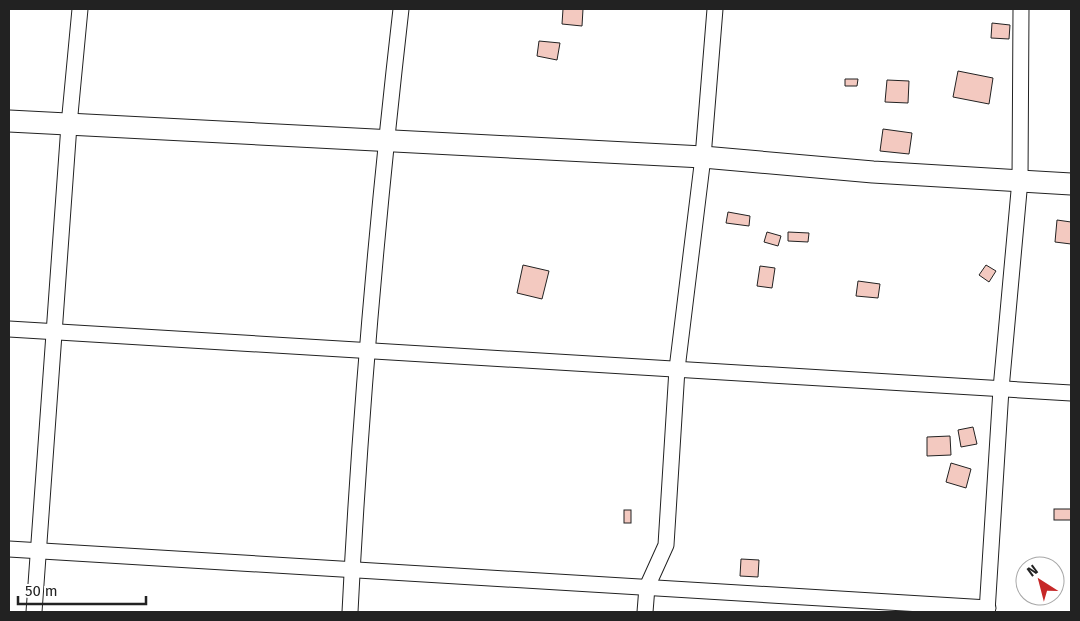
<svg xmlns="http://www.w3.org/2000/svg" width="1080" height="621" viewBox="0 0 1080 621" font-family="'Fira Sans',sans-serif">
<rect width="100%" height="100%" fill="#fff"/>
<g fill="#f3c9c0" stroke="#222">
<path d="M563,9H583L582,26L562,24Z"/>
<path d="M992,23L1010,25L1009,39L991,38Z"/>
<path d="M539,41L560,43L557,60L537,56Z"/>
<path d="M958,71L993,78L989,104L953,97Z"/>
<path d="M845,79H858L857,86H845Z"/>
<path d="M887,80L909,81L908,103L885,102Z"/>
<path d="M883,129L912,133L909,154L880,151Z"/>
<path d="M728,212L750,216L749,226L726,223Z"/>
<path d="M1057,220L1071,222V244L1055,242Z"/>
<path d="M767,232L781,236L778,246L764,242Z"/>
<path d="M788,232L809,233L808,242L788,241Z"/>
<path d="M523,265L549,271L542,299L517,293Z"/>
<path d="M986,265L996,271L989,282L979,275Z"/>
<path d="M760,266L775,268L772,288L757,286Z"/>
<path d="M858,281L880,284L878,298L856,296Z"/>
<path d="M973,427L977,444L961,447L958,430Z"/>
<path d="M950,436L951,455L927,456V437Z"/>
<path d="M951,463L971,469L966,488L946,482Z"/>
<rect x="1054" y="509" width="17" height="11"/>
<rect x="624" y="510" width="7" height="13"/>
<path d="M741,559L759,560L758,577L740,576Z"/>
</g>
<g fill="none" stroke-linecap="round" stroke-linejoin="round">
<g stroke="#222" stroke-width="17">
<g id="street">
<path d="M9,329L1071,393"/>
<path d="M9,549L988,608"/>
<path d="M34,612L69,125L80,9"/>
<path d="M350,612C360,411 378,209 401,9"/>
<path d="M645,612L647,587L666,545L677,369L703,157L715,9"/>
<path d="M987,612L1001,389L1020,180L1021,9"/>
</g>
</g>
<g stroke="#222" stroke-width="23">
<path id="secondary" d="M9,121L703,157L873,172L1071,184"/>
</g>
<use href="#street" stroke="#fff" stroke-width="15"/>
<use href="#secondary" stroke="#fff" stroke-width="21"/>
</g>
<rect width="1080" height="621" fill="none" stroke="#222222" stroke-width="20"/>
<g transform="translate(1040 581) rotate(324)"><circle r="24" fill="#ffffff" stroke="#a7a7a7"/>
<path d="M0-4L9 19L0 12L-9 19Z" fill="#c62828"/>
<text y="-8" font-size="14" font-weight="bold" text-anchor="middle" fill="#222222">N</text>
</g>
<path d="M18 596v8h128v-8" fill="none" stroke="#222222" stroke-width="2.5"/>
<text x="25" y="596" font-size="15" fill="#222222" stroke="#ffffff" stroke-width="4" paint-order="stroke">50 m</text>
</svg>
